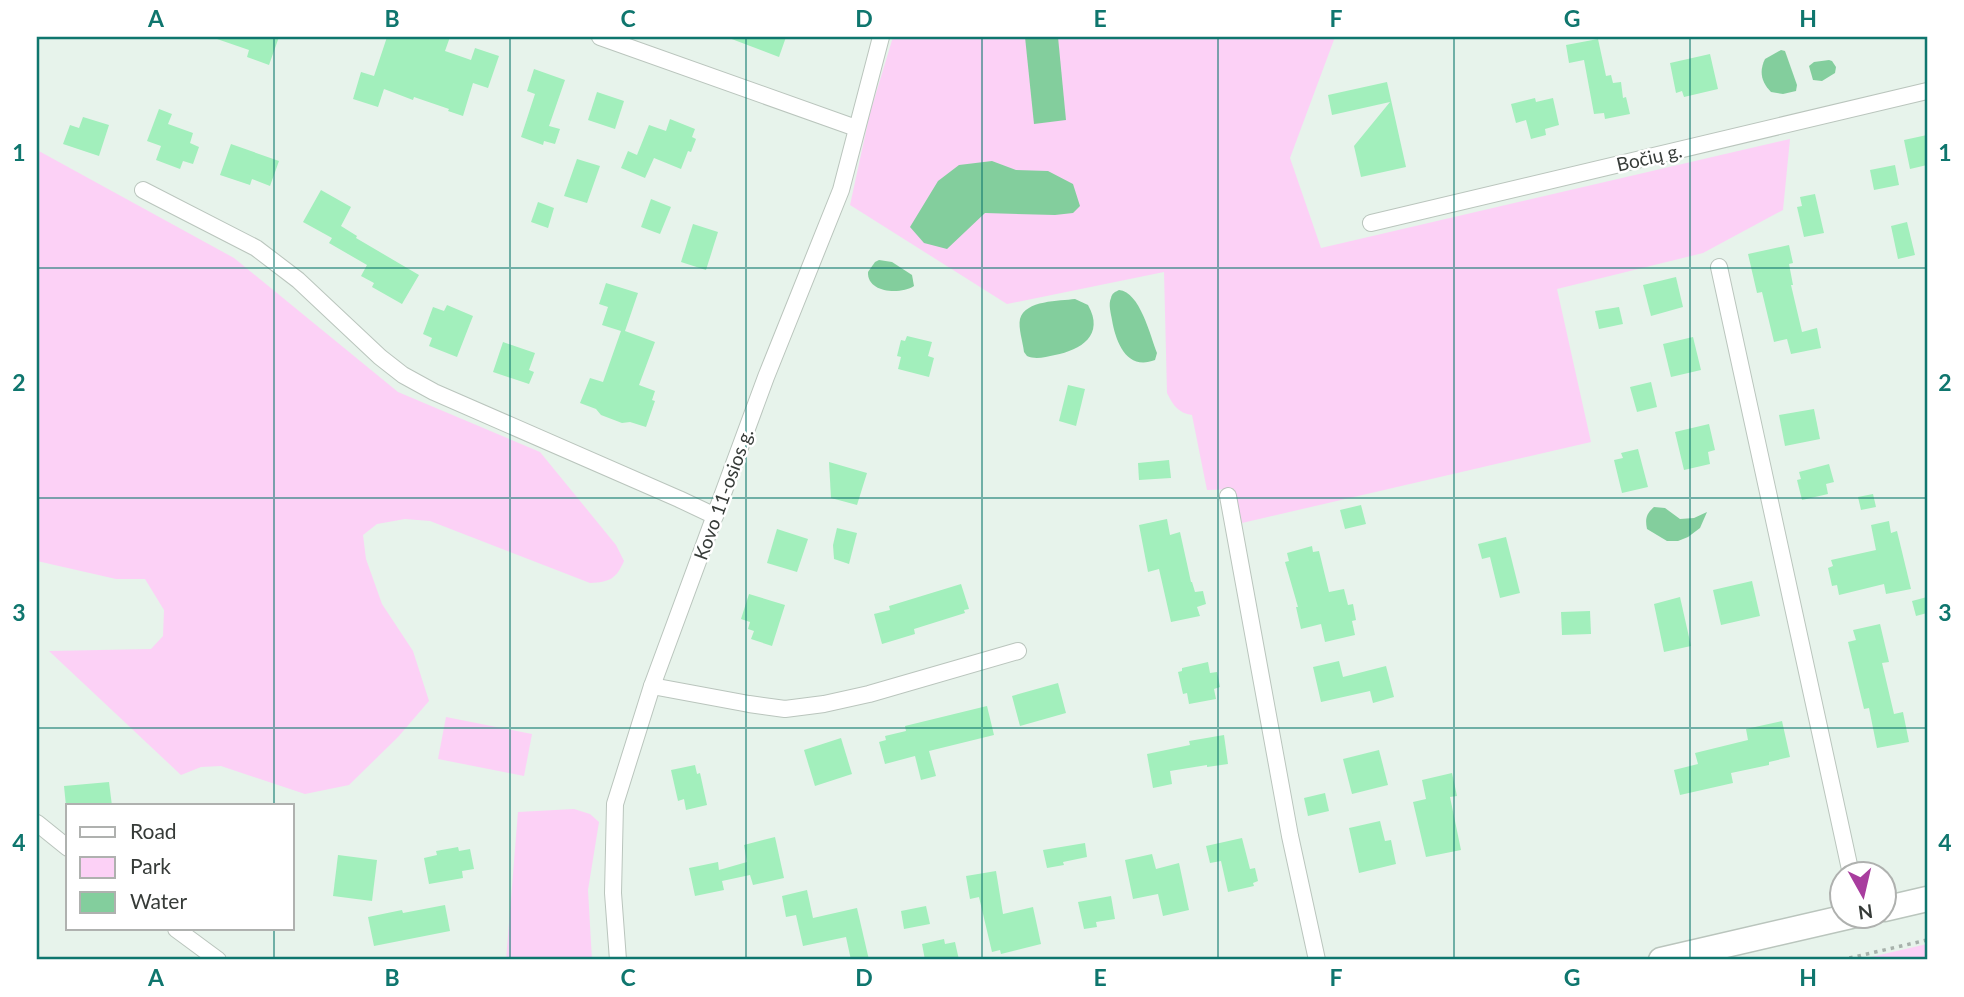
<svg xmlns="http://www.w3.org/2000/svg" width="1964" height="997" viewBox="0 0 1964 997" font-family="Lato,sans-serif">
<rect width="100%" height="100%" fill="#e7f3eb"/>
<g fill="#fcd1f6">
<path d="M893,37H1335L1290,158L1321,248L1790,139L1783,210L1703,253L1557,289L1591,442L1242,523L1234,489L1207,490L1192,415C1178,413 1173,405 1167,393L1164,272L1007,304L850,205L870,113Z"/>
<path d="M37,150L234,258L398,392L540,452L616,545L624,561C616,579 610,582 590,583L430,521L405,519L377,524L363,535L366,559L382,604L413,651L429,701L398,737L349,785L305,794L221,766L201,767L181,775L49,651L151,649L163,636L164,610L145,579H116L37,561Z"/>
<path d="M446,717L532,734L524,776L438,759Z"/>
<path d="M574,809L590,814L599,822L588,890L592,960H506L518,812Z"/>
<path d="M1927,944V960H1858Z"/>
</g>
<g fill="#83ce9d">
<path d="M1025,37H1058L1066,120L1034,124Z"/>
<path d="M1781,50L1785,51L1797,85L1796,91L1783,94L1771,92C1761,82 1759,71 1765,59Z"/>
<path d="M1829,60L1832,61L1836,67L1835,73L1822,81L1813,80L1809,66L1814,62Z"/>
<path d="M992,161L1016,170L1048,171L1073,184L1080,206L1073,213L1055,215L985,213L947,249L924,243L910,227L938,181L959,165Z"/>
<path d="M879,260L892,262L912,275L914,286C900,295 867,293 868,272L875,262Z"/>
<path d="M1119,290C1140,292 1150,335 1157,353L1155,360C1127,371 1116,343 1112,320C1111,314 1108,304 1111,298C1112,293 1115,292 1119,290Z"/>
<path d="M1075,299L1088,305C1105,335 1081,350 1055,355C1045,357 1036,360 1027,356L1024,352C1023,342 1018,328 1020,319C1025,300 1060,301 1075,299Z"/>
<path d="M1654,507L1665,508L1680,519L1694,518L1707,512L1700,528L1688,537L1678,541H1667L1647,529C1645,519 1646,514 1654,507Z"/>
</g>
<g fill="#a2efbc">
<path d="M217,37H279L269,65L247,57L249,50L217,39Z"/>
<path d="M387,37H450L445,51L471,60L475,48L499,56L488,88L473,83L463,116L448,111L449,109L414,97L413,100L384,89L378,107L353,99L361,72L374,76Z"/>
<path d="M729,37H786L779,57L729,38Z"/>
<path d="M1598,39L1606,76L1611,75L1613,83L1621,82L1623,98L1626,97L1630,114L1605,119L1604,113L1594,114L1584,60L1569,63L1566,45Z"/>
<path d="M1710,54L1718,89L1684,97L1682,91L1676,93L1670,63Z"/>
<path d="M534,69L565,80L549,126L560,129L555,144L544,141L543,145L521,137L535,94L527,91Z"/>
<path d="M1387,82L1406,167L1361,177L1354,146L1390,102L1332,115L1328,95Z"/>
<path d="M597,92L624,101L615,129L588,120Z"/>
<path d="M1535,98L1536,102L1553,98L1559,125L1545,129L1546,135L1531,139L1526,120L1516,123L1511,104Z"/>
<path d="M159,109L172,114L168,124L193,133L190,143L199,147L193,164L183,161L180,169L156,160L161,146L147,141Z"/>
<path d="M83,117L109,125L99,156L63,144L70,125L79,128Z"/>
<path d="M670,119L695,129L692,137L696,139L691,152L688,151L681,169L654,158L645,178L621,168L628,151L637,155L649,125L666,131Z"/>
<path d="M1927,135V165L1910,169L1904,140Z"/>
<path d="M231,144L279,161L270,186L252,179L250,185L220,175Z"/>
<path d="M577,159L600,166L587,203L564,196Z"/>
<path d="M1895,165L1899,185L1874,190L1870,170Z"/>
<path d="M321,190L351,207L341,226L357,236L356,238L419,275L402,304L372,287L374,283L361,276L367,265L329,243L332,238L303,222Z"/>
<path d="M1815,194L1824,233L1804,237L1797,207L1802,206L1800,197Z"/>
<path d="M651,199L671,207L660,234L641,227Z"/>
<path d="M538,202L554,208L548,228L531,222Z"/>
<path d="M1907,222L1915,255L1898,259L1891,226Z"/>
<path d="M693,224L718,232L706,270L681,262Z"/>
<path d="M1789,245L1793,263L1789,264L1793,285H1791L1802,332L1817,328L1821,348L1791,354L1787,339L1774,342L1762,292L1757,293L1748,254Z"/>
<path d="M1676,277L1683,307L1651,316L1643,285Z"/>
<path d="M606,283L638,293L625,331L655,342L639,385L655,391L652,400L655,401L646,427L630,422L622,423L601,415L596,409L580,403L590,378L603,382L621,331L602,325L608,307L599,304Z"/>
<path d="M447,305L473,316L457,357L429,346L432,338L423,334L433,307L444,311Z"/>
<path d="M1619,307L1623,324L1599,329L1595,311Z"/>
<path d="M907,336L932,342L928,356L934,358L929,377L898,369L901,357L897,356L901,340L905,341Z"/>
<path d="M1693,337L1701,370L1671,377L1663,344Z"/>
<path d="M503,342L535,353L529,370L534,372L529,384L493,372Z"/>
<path d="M1651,382L1657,407L1637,412L1630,387Z"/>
<path d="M1068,385L1085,389L1076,426L1059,421Z"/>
<path d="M1814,409L1820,439L1785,446L1779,415Z"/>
<path d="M1709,424L1715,450L1708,452L1710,464L1684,470L1675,432Z"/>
<path d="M1638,449L1648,487L1622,493L1614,460L1623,458L1621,453Z"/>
<path d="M1169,460L1171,478L1139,480L1138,463Z"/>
<path d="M829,462L867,473L857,505L831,498Z"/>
<path d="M1829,464L1834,482L1826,484L1828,494L1802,500L1797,480L1801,479L1799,472Z"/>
<path d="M1873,494L1876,507L1861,510L1858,497Z"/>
<path d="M1361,505L1366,524L1345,529L1340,510Z"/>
<path d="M1167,519L1170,535L1180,532L1191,582H1192L1195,592L1203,591L1206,604L1197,607L1200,616L1171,622L1159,569L1148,572L1139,525Z"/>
<path d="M1889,521L1891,533L1897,531L1911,589L1886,594L1884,584L1839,595L1837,585L1832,586L1828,568L1833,566L1831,560L1876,550L1871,525Z"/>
<path d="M837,528L857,533L849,564L834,559L833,545Z"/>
<path d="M777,529L808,539L797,572L767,563Z"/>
<path d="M1506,537L1520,593L1500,598L1490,557L1482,559L1478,544Z"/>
<path d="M1312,546L1313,552L1319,551L1329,592L1344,589L1348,605L1353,604L1356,620L1352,621L1355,635L1325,642L1321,624L1301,629L1296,607H1298L1285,562L1289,561L1287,553Z"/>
<path d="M1752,581L1760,616L1721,625L1713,590Z"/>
<path d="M961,584L969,609L964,610L965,613L914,629L915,634L882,644L874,614L890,610L889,606Z"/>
<path d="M749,594L785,605L772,646L751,639L754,631L748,629L750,622L741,619Z"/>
<path d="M1680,597L1691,646L1664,652L1654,604Z"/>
<path d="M1927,597V613L1916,616L1912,601Z"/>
<path d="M1590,611L1591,634L1562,635L1561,612Z"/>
<path d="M1880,624L1889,662L1882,663L1894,714L1903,712L1909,742L1877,748L1869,708L1864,709L1848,642L1856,640L1853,630Z"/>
<path d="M1339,661L1343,677L1386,666L1394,697L1373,703L1370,691L1321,702L1313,667Z"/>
<path d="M1208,662L1210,673L1217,672L1220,687L1214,689L1216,699L1189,704L1187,693L1183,694L1178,672L1182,671V668Z"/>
<path d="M1058,683L1066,713L1020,726L1012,696Z"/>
<path d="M987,706L994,735L929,751L936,776L921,780L915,756L885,764L879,742L886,740L885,736L906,731L905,726Z"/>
<path d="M1782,721L1790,757L1769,762V765L1731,773L1733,783L1680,795L1674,770L1698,764L1695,753L1748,740L1746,729Z"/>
<path d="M1224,735L1228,764L1207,767V765L1170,771L1172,784L1153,788L1147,754L1190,745L1189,741Z"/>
<path d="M841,738L852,774L815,786L804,750Z"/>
<path d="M1379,750L1388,785L1352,794L1343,759Z"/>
<path d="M695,765L697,774L700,773L707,805L686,810L684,799L678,801L671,770Z"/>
<path d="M1452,773L1457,796L1450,797L1461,850L1426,857L1413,802L1426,799L1422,780Z"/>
<path d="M109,782L112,806H66L64,786Z"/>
<path d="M1325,793L1329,811L1308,816L1304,798Z"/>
<path d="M1380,821L1385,841L1391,840L1396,864L1359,873L1349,828Z"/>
<path d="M775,837L784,878L753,885L750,875L722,881L724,890L695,896L689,868L718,862L719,870L747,862L744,845Z"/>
<path d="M1242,838L1250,869L1255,868L1258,881L1253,883L1254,886L1228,892L1221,861L1210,863L1206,846Z"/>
<path d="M1085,843L1087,857L1063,862L1064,865L1047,868L1043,850Z"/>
<path d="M458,847L459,851L470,849L474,869L462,871L463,878L429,884L424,858L437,855L436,851Z"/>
<path d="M1152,854L1156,869L1179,863L1189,910L1163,916L1158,894L1133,899L1125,860Z"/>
<path d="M338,855L377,860L372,901L333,896Z"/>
<path d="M996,871L1003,914L1033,907L1041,944L1001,954L1000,950L992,952L979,897L970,899L966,876Z"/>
<path d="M807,890L813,918L857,908L869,960H851L846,937L803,946L796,915L786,917L782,896Z"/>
<path d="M1111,896L1115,919L1096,922L1097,927L1084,929L1078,902Z"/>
<path d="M445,905L450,931L374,946L368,917L402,910L403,913Z"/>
<path d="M926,906L930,924L904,929L901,911Z"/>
<path d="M944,939L945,944L955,942L959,960H925L922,944Z"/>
</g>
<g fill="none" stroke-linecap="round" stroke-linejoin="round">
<g stroke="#bac5bd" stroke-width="18">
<g id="minor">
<path d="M600,37L856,128"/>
<path d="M143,190L256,248L298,280L380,357L403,375L434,392L679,499L715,516"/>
<path d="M1371,223L1927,91"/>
<path d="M1719,267L1851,874"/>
<path d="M1228,496L1290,836L1317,960"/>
<path d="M652,686L749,704L785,709L824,704L869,694L1018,651"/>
<path d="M37,823L68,848"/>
<path d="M176,929L218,960"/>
<path d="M618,960L613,893L615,804L652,686L766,377L841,190L881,37"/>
</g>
</g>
<g stroke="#bac5bd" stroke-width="27">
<g id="trunk">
<path d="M1884,909L1927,899"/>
<path d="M1661,960L1851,916"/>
</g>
</g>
<path stroke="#a7b1ab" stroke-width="3.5" stroke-dasharray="3.5 5" stroke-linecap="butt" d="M1841,960L1927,940"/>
<use href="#minor" stroke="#fff" stroke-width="16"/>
<use href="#trunk" stroke="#fff" stroke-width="24"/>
</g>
<path fill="none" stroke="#0f766e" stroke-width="2" stroke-opacity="0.55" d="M274,37V806M510,37V960M746,37V960M982,37V960M1218,37V960M1454,37V960M1690,37V960M37,268H1927M37,498H1927M37,728H1927M274,929V960"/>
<g text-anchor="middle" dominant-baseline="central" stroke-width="5" stroke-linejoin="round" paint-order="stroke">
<g font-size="19" fill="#363b38" stroke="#fff">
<text transform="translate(1649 157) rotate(-13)">Bočių g.</text>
<text transform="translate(723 494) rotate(-70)">Kovo 11-osios g.</text>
</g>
</g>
<rect width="1964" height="997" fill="none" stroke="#ffffff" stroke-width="77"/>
<rect x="66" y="804" width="228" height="126" fill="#ffffff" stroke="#afb1af" stroke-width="2"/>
<rect x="80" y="827" width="35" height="10" fill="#ffffff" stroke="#afb1af" stroke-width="2"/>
<text x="130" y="839" font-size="21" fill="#363b38">Road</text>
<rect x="80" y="857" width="35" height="21" fill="#fcd1f6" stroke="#afb1af" stroke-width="2"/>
<text x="130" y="874" font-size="21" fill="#363b38">Park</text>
<rect x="80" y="892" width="35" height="21" fill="#83ce9d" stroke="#afb1af" stroke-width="2"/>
<text x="130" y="909" font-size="21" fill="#363b38">Water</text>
<g transform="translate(1863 895) rotate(172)"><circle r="33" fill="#ffffff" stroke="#afb1af" stroke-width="2"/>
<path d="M0-5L12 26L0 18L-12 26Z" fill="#a83d9e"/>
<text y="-10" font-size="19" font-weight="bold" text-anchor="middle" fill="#363b38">N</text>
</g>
<rect x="38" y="38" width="1888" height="920" fill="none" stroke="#0f766e" stroke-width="2.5"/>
<g font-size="23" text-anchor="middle" font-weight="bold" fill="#0f766e">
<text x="156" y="27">A</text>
<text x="392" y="27">B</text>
<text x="628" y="27">C</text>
<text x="864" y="27">D</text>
<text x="1100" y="27">E</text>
<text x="1336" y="27">F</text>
<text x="1572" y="27">G</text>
<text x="1808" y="27">H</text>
<text x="19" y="161">1</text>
<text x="1945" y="161">1</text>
<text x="19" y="391">2</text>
<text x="1945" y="391">2</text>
<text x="19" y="621">3</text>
<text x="1945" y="621">3</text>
<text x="19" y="851">4</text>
<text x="1945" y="851">4</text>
<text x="156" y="986">A</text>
<text x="392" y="986">B</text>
<text x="628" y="986">C</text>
<text x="864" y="986">D</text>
<text x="1100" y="986">E</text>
<text x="1336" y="986">F</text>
<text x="1572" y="986">G</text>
<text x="1808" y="986">H</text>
</g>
</svg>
